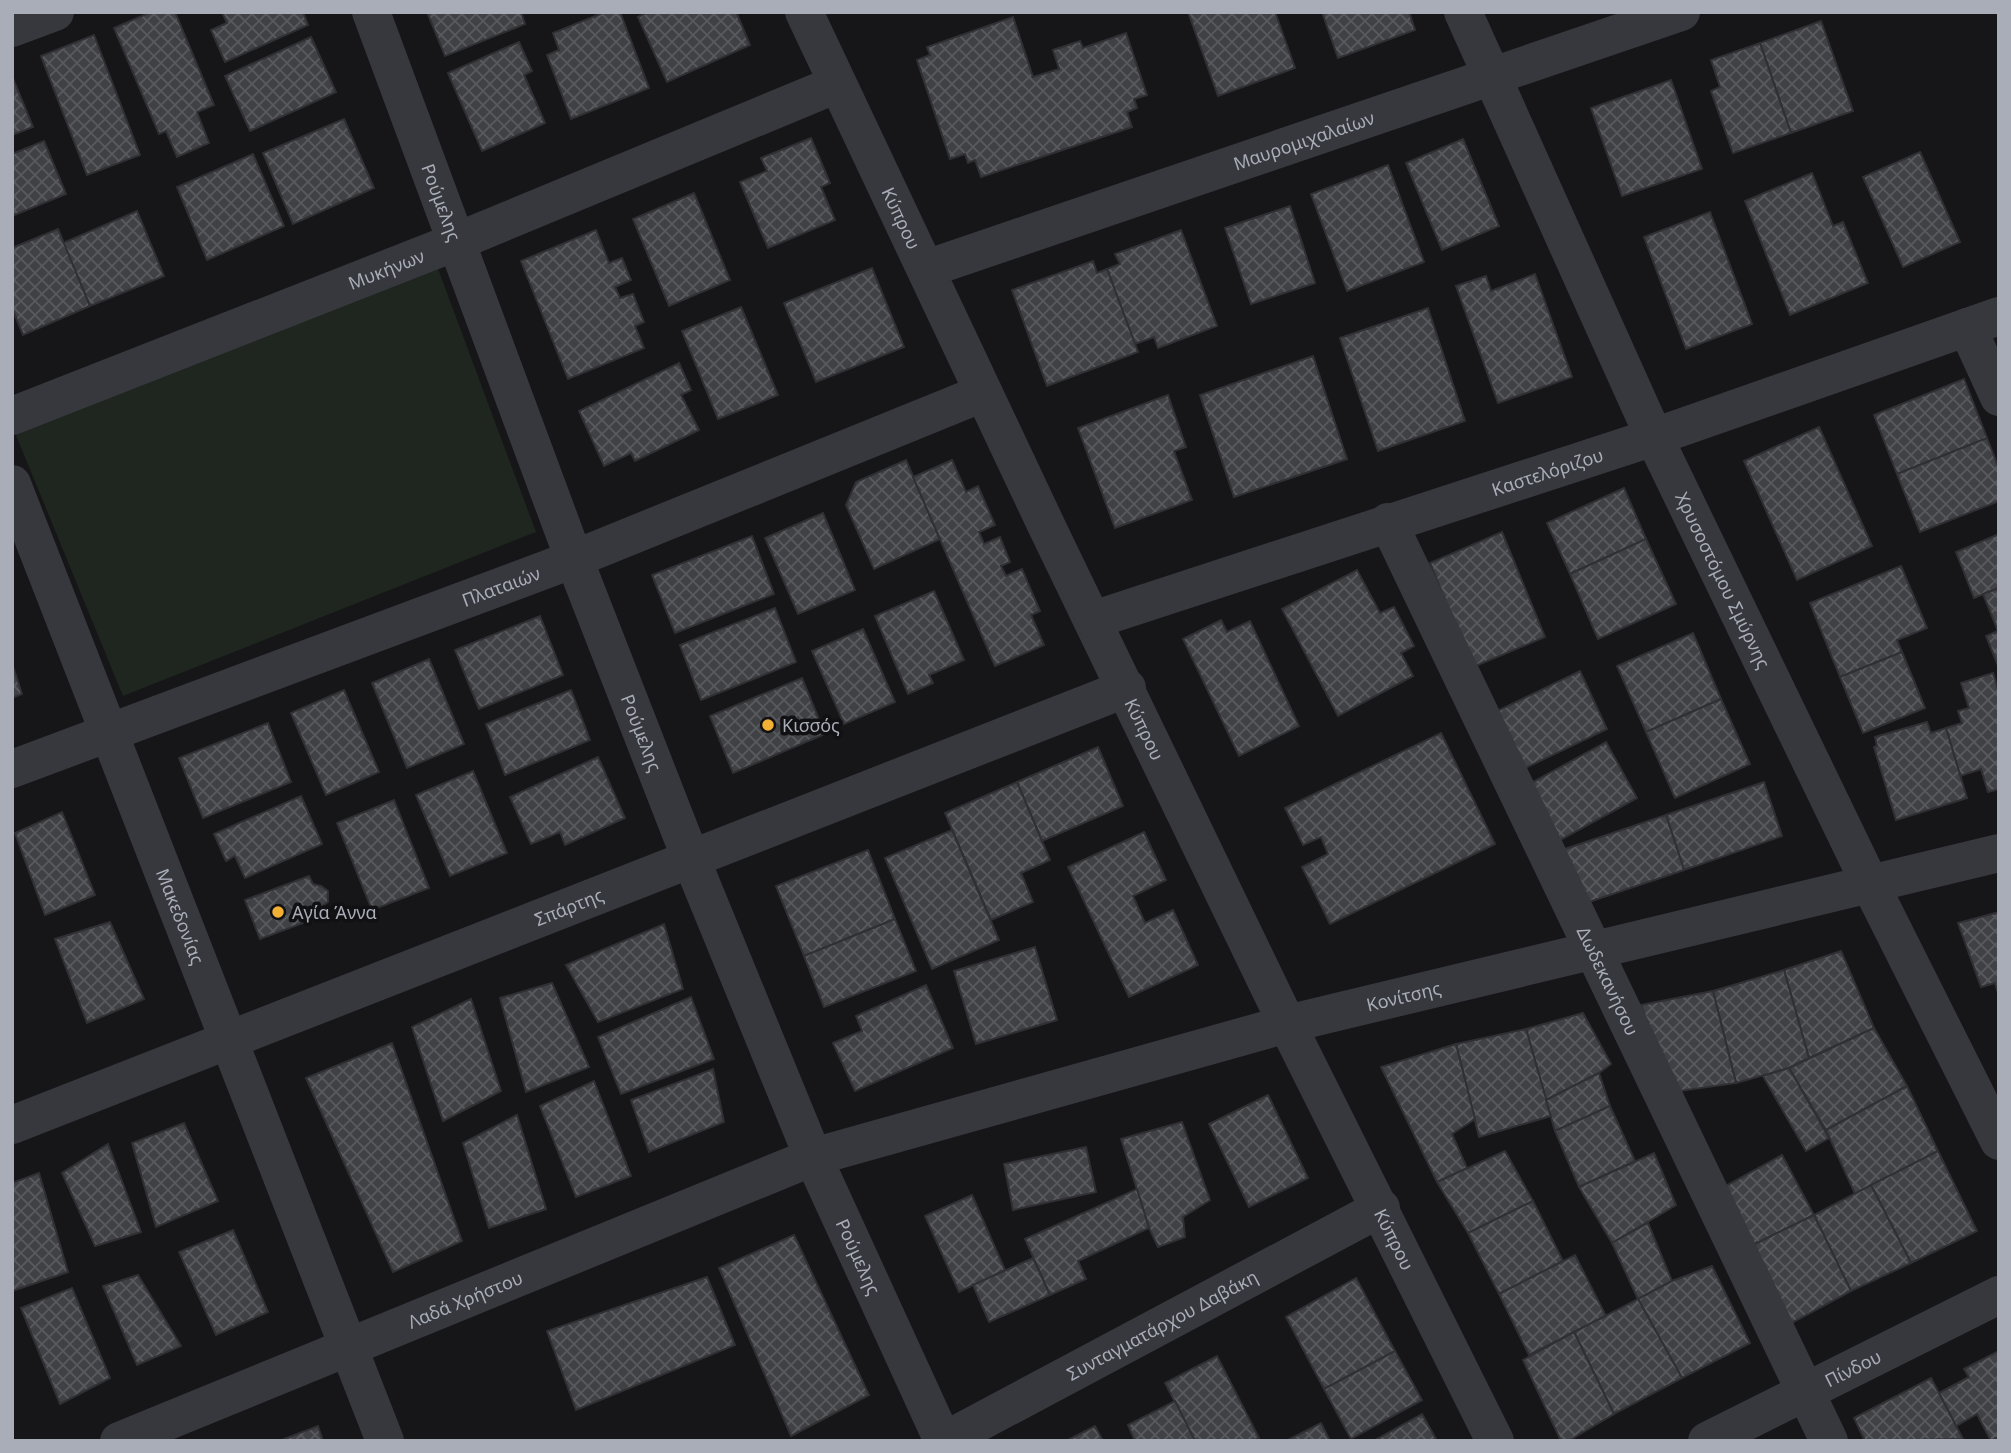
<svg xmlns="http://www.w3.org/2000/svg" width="2011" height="1453" viewBox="0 0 2011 1453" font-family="'Noto Sans',sans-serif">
<defs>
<pattern id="building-cross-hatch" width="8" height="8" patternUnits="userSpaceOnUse" patternTransform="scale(1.75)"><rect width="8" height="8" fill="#404145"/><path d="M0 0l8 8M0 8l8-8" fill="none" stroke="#595a5e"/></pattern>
</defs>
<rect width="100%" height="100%" fill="#161618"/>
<path fill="#1e261f" d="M437,266L536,532L123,696L13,428Z"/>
<g fill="url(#building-cross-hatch)" stroke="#303034" stroke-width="2">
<path d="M151,12H175L214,105L197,112L209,143L177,157L166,131L159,134L114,28Z"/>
<path d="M222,12H303L308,25L225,62L211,30L227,23Z"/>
<path d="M427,12H521L525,24L445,56Z"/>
<path d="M605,12H620L649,88L571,119L547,55L559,50L553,33Z"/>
<path d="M648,12H740L737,14L750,45L667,82L638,17Z"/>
<path d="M1188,12H1275L1295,68L1218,96Z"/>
<path d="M1322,12H1409L1415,30L1338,58Z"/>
<path d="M1013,17L1033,77L1059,69L1053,50L1080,41L1083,48L1126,33L1147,95L1134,99L1137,108L1127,112L1132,127L981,177L975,160L968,163L965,154L950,159L917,60L930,55L927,47Z"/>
<path d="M1821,21L1853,111L1791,133L1760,43Z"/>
<path d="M94,35L140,155L87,175L41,56Z"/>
<path d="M311,37L336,92L250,131L225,76Z"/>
<path d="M519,42L532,71L524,75L545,123L482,151L448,73Z"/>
<path d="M1760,43L1791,133L1733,153L1711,91L1720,87L1711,60Z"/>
<path d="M12,76L33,127L12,135Z"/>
<path d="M1671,80L1702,169L1622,196L1591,108Z"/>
<path d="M344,119L374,188L293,224L263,153Z"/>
<path d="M811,138L830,183L821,187L835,220L768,248L740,182L767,171L761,158Z"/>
<path d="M1463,139L1499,226L1442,250L1406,163Z"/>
<path d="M44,141L66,194L12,216V154Z"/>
<path d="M1920,152L1960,242L1903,267L1863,177Z"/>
<path d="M253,154L284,226L207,260L177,187Z"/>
<path d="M1388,165L1424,262L1347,291L1311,194Z"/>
<path d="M1812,173L1833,226L1843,222L1868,283L1790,315L1745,201Z"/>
<path d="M694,193L730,280L669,306L633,219Z"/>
<path d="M1290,206L1315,283L1251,304L1225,228Z"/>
<path d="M137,211L164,276L90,306L63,243Z"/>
<path d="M1710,212L1752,324L1686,349L1644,237Z"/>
<path d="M58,229L90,306L23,335L12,308V248Z"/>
<path d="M596,230L609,263L622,258L631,280L615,287L620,298L633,294L644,322L635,326L644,348L568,379L521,261Z"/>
<path d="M1181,230L1217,326L1158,348L1154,337L1135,344L1107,269L1120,264L1115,254Z"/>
<path d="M1093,261L1097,273L1107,269L1138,352L1047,386L1012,290Z"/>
<path d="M872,268L904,347L816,382L784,303Z"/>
<path d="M1535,274L1572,377L1498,403L1456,286L1486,276L1491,291Z"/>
<path d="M741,307L778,395L718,419L682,331Z"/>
<path d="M1428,308L1465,421L1378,451L1340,338Z"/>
<path d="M1313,356L1347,459L1234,497L1200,395Z"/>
<path d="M679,363L691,390L681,395L699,430L635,461L631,453L604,466L579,411Z"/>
<path d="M1964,379L1987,438L1897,474L1874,415Z"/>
<path d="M1168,395L1186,447L1174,451L1192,500L1115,528L1078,428Z"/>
<path d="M1819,427L1872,546L1797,580L1744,461Z"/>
<path d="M1987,438L1999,469V501L1920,532L1897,474Z"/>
<path d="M906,460L940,539L874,569L846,505L856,482Z"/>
<path d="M952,460L966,492L978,486L995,525L979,532L984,544L1000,537L1010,562L1001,566L1006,576L1022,569L1040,611L1031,615L1044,645L995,666L913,477Z"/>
<path d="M1624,488L1646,539L1570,574L1547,523Z"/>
<path d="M823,513L855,590L798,614L765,538Z"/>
<path d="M1502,532L1545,637L1473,667L1430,563Z"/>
<path d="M1999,534V588L1974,598L1956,552Z"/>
<path d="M752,536L774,594L675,633L652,575Z"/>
<path d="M1646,539L1676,604L1598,639L1570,574Z"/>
<path d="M1901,566L1927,628L1897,640L1902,652L1840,677L1810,603Z"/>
<path d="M1357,570L1380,613L1394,607L1414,646L1401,653L1413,676L1338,716L1282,609Z"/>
<path d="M1999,588V668L1986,636L1998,631L1983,594Z"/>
<path d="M934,591L964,660L929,675L933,683L908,694L875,616Z"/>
<path d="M775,608L796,662L701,700L680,645Z"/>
<path d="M540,616L563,675L479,709L455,650Z"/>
<path d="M1221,620L1227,632L1250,621L1299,726L1239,756L1183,639Z"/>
<path d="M863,629L895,702L844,724L812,651Z"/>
<path d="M1693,633L1721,699L1646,732L1617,666Z"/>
<path d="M1902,652L1925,708L1863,733L1840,677Z"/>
<path d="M429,659L464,744L407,768L372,683Z"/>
<path d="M12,663L22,694L12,698Z"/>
<path d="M1580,671L1607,729L1519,771L1491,714Z"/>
<path d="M1993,673L1999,692V789L1988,792L1981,769L1960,776L1946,728L1962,723L1958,711L1969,708L1961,683Z"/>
<path d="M802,678L825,734L733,773L710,716Z"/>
<path d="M344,690L379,772L326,795L291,713Z"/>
<path d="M571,690L590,740L505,775L486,724Z"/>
<path d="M1721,699L1750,764L1675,798L1646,732Z"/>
<path d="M1927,722L1931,733L1946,728L1967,798L1896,820L1874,747L1877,746L1875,737Z"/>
<path d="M268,723L291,782L203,818L179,758Z"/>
<path d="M1441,733L1495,844L1330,924L1302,867L1328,854L1321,837L1303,845L1285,808Z"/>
<path d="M1606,742L1637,798L1555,843L1524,787Z"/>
<path d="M1098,747L1123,806L1042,841L1017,782Z"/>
<path d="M598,757L625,818L565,845L560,832L531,844L510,797Z"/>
<path d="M473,771L507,853L450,876L416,795Z"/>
<path d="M1017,782L1050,860L1021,873L1033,902L991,920L945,813Z"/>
<path d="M1764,782L1782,836L1684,870L1666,815Z"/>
<path d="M301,796L322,844L245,878L235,856L226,861L214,834Z"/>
<path d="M394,800L429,888L372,910L337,823Z"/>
<path d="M62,812L95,895L45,915L15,833Z"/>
<path d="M1666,815L1684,870L1580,905L1562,850Z"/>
<path d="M952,830L999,940L932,969L885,858Z"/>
<path d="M1144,832L1166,880L1133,896L1145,923L1173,910L1198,965L1129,997L1068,867Z"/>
<path d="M868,850L895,919L804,956L776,886Z"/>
<path d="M309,876L313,884L321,886L328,891V902L319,908L322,916L260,939L245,900Z"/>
<path d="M1999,912V996L1995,983L1981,987L1958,923Z"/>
<path d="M895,919L916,971L824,1007L804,956Z"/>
<path d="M110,922L144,999L87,1023L55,939Z"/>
<path d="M664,924L683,989L598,1022L566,965Z"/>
<path d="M1035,947L1057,1020L976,1044L954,971Z"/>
<path d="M1841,951L1874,1028L1809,1058L1784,970Z"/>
<path d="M1784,970L1809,1058L1789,1068L1736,1083L1713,991Z"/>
<path d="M552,983L589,1067L526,1092L500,998Z"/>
<path d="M926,985L953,1048L855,1091L833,1043L862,1031L856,1016Z"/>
<path d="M1713,991L1736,1083L1673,1092L1641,1005Z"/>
<path d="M691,997L714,1059L621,1094L598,1037Z"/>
<path d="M471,999L501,1091L443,1121L412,1027Z"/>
<path d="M1583,1013L1611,1064L1599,1073L1546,1100L1526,1029Z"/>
<path d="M1874,1028L1907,1086L1826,1130L1789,1068Z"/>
<path d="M1526,1029L1551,1116L1479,1137L1456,1044Z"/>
<path d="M392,1043L462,1241L393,1272L306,1078Z"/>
<path d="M1456,1044L1475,1119L1452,1134L1467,1168L1437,1182L1381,1067Z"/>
<path d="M1789,1068L1829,1138L1806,1151L1763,1076Z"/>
<path d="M713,1069L724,1122L649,1152L631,1100Z"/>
<path d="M1599,1073L1610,1106L1555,1131L1546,1100Z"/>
<path d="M594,1081L631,1176L576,1197L540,1106Z"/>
<path d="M1907,1086L1938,1151L1855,1194L1826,1130Z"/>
<path d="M1268,1095L1308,1178L1249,1207L1209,1124Z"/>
<path d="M1610,1106L1635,1161L1579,1187L1555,1131Z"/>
<path d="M517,1115L546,1209L489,1228L463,1143Z"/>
<path d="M1182,1122L1210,1200L1183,1217L1185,1237L1158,1247L1149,1228L1121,1139Z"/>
<path d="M184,1123L218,1201L156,1227L132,1143Z"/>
<path d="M108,1144L141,1232L95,1246L62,1173Z"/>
<path d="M1086,1147L1096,1192L1013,1210L1004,1164Z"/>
<path d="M1505,1151L1533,1201L1468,1233L1437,1182Z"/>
<path d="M1938,1151L1977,1231L1911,1263L1871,1185Z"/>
<path d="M1654,1153L1676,1205L1612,1243L1579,1187Z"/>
<path d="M1782,1155L1814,1215L1749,1247L1722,1188Z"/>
<path d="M39,1173L68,1272L12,1291V1183Z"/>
<path d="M1871,1185L1911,1263L1851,1291L1814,1215Z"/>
<path d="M1137,1189L1149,1228L1078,1261L1086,1279L1050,1295L1025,1239Z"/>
<path d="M972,1195L1005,1270L959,1292L925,1216Z"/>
<path d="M1533,1201L1563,1261L1499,1294L1468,1233Z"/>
<path d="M1814,1215L1851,1291L1788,1325L1749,1247Z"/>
<path d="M1648,1223L1672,1281L1638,1299L1612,1243Z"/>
<path d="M233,1230L268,1312L216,1335L179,1252Z"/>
<path d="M794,1235L869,1395L791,1436L719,1268Z"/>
<path d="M1575,1255L1606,1316L1529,1355L1499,1294Z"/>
<path d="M1033,1258L1050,1295L989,1322L973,1285Z"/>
<path d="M1712,1266L1750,1343L1682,1378L1638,1299L1672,1281Z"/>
<path d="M138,1275L181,1346L137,1365L103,1286Z"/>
<path d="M707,1277L735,1345L576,1410L547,1331Z"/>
<path d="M1356,1278L1395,1351L1324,1389L1286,1317Z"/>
<path d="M72,1288L110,1378L60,1404L21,1308Z"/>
<path d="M1638,1299L1682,1378L1614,1414L1574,1332Z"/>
<path d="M1574,1332L1614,1414L1568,1441H1561L1523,1360Z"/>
<path d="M1395,1351L1422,1400L1351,1439L1324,1389Z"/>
<path d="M1999,1351V1437L1991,1441L1977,1414L1956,1426L1939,1393L1969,1377L1964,1369Z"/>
<path d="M1217,1356L1259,1438L1253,1441H1195L1165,1383Z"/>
<path d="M1931,1378L1963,1439L1865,1441L1854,1418Z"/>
<path d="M1175,1401L1195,1441H1135L1128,1425Z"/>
<path d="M1422,1414L1437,1441H1375V1440Z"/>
<path d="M1321,1423L1330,1441H1286Z"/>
<path d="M318,1426L323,1441H279Z"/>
<path d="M1095,1426L1103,1441H1066Z"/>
</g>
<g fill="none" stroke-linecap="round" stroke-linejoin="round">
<g stroke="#37383d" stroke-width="38">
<path id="s1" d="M371,12L574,559L691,859L813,1157L943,1441"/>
<path id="s2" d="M804,12L1047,527L1287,1024L1495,1441"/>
<path d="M12,28L55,12"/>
<path id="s3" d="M926,269L1681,12"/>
<path d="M1967,327L1999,397"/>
<path id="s4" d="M12,416L458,241L837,84"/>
<path id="s5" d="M12,484L385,1441"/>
<path id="s6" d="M1388,522L1829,1441"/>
<path id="s7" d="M1093,620L1654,437L1999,316"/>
<path id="s8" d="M12,769L574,559L983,393"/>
<path id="s9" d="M12,1125L1127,688"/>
<path id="s10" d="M119,1441L813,1157L1287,1024L1999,853"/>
<path id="s11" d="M944,1441L1381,1208"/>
<path id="s12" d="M1707,1441L1999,1295"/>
</g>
<path stroke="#37383d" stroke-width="38" id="s13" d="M1463,12L1654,437L1870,884L1999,1141"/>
</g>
<g fill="#f2b134" stroke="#111113" stroke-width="2.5">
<circle cx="768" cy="725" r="7"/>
<circle cx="278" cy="912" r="7"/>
</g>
<g text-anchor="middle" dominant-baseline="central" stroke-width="7" stroke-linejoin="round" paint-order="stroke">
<g font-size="18" fill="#a8adb8" stroke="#111113">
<text stroke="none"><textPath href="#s3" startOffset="399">Μαυρομιχαλαίων</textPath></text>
<text stroke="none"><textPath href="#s1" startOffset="203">Ρούμελης</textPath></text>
<text stroke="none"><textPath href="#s2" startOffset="228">Κύπρου</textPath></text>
<text stroke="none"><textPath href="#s4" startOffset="402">Μυκήνων</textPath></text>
<text stroke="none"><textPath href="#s7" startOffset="478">Καστελόριζου</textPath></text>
<text stroke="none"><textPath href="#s13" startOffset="625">Χρυσοστόμου Σμύρνης</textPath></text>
<text stroke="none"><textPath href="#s8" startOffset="522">Πλαταιών</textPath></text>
<text stroke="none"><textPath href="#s2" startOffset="794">Κύπρου</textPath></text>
<text stroke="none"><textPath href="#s1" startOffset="770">Ρούμελης</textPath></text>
<text stroke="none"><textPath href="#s9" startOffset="598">Σπάρτης</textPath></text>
<text stroke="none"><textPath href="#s5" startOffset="464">Μακεδονίας</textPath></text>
<text stroke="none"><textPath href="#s6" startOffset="509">Δωδεκανήσου</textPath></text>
<text stroke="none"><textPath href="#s10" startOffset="1362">Κονίτσης</textPath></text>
<text stroke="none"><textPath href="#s2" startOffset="1362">Κύπρου</textPath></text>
<text stroke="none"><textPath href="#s1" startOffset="1337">Ρούμελης</textPath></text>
<text stroke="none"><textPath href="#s10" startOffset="374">Λαδά Χρήστου</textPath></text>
<text stroke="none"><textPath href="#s11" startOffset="247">Συνταγματάρχου Δαβάκη</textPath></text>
<text stroke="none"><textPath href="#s12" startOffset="163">Πίνδου</textPath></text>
</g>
<g font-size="18" fill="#a8adb8" stroke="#111113" text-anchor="start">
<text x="782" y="725">Κισσός</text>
<text x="292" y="912">Αγία Άννα</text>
</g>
</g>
<rect width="2011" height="1453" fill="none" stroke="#a8adb8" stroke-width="28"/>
</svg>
